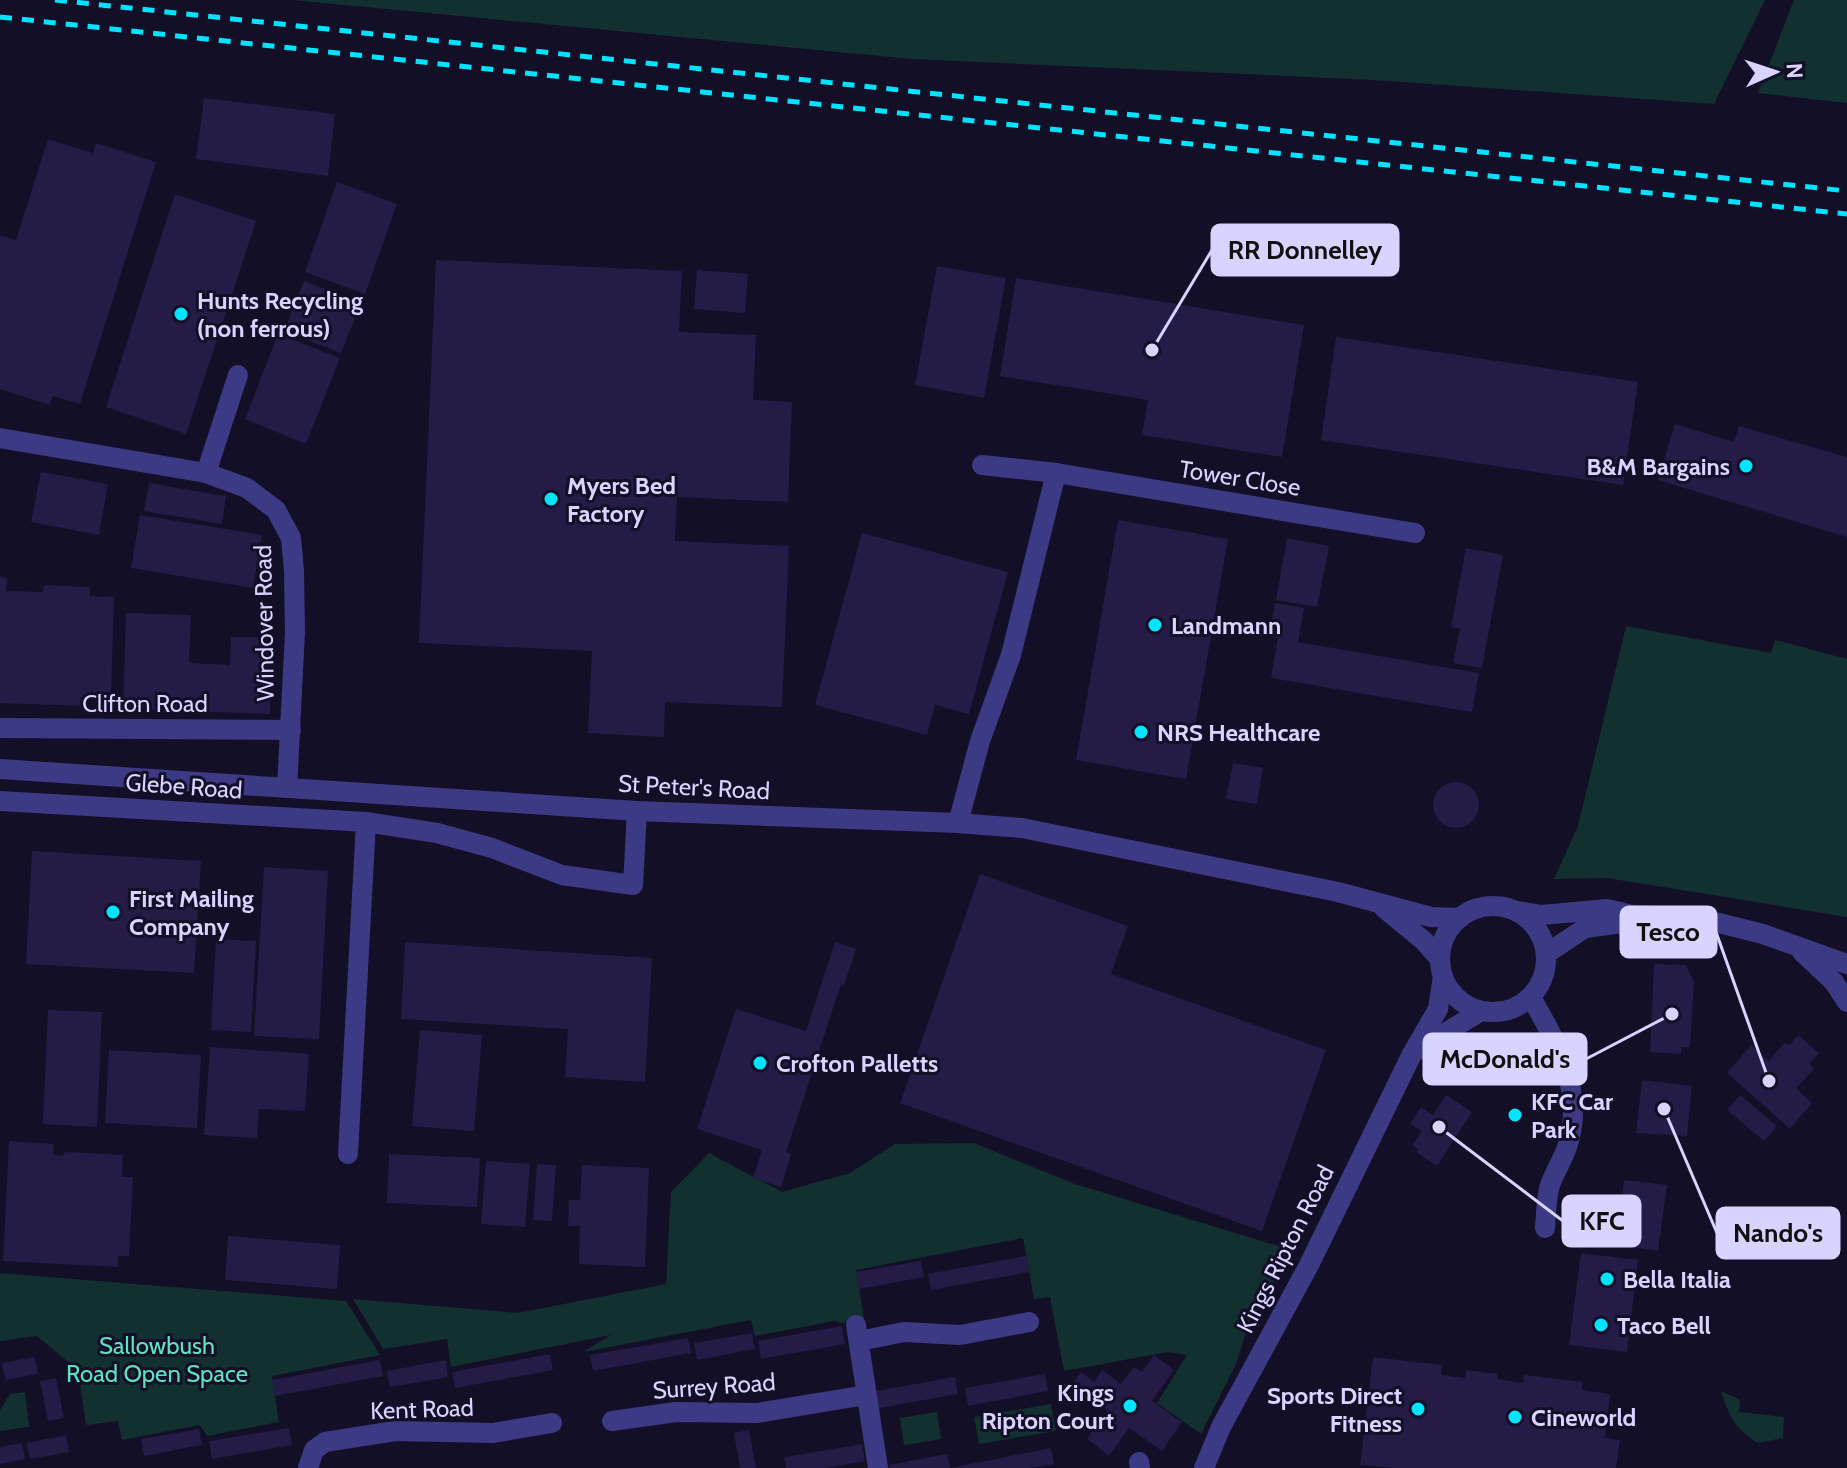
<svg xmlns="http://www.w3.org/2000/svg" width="1847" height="1468" viewBox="0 0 1847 1468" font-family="Cabin,sans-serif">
<rect width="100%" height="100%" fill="#130f26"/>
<g fill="#12302f">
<path d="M292,0H1765L1714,104L1374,80L912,59Z"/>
<path d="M1794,0H1847V103L1758,93Z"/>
<path d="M1626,626L1771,653L1775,640L1847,659V917L1607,878L1554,879L1578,826Z"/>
<path d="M974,1143L1072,1183L1291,1250L1246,1332L1236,1364L1201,1434L1157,1403L1187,1355L1168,1352L1064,1371L1050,1297L1034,1299L1023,1238L856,1270L864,1319L841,1323L835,1321L755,1336L751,1320L583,1352L611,1335L451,1367L447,1339L383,1349L353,1299L518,1313L666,1284L671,1192L709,1153L782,1192L850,1173L895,1144Z"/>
<path d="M0,1273L346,1301L380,1355L272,1376L279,1422L207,1436L200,1425L122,1440L118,1421L86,1425L78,1370L37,1336L0,1341Z"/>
<path d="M1721,1391L1740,1400L1739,1412L1784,1417L1783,1438L1758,1443C1735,1429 1729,1416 1721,1391Z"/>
<path d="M25,1392L29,1427L0,1431V1410L10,1394Z"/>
<path d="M1051,1404L1056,1431L979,1444L974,1417Z"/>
<path d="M937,1412L941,1439L904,1445L900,1418Z"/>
</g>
<g fill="#241b47">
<path d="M204,98L335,114L328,176L196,159Z"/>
<path d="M48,139L93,153L96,143L156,162L80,404L53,396L50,405L0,389V235L16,240Z"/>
<path d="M337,182L397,204L365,294L305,272Z"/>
<path d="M175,194L256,221L186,434L106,407Z"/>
<path d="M436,260L682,271L679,332L756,335L753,400L792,402L788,502L677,497L675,541L789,546L782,707L665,702L664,737L588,733L592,651L419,643Z"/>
<path d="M937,266L1006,278L984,398L915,385Z"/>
<path d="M697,270L748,274L745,313L694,309Z"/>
<path d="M1016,278L1304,325L1282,457L1142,435L1148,400L1000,376Z"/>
<path d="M304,281L361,303L341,353L284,331Z"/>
<path d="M278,334L340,358L306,444L245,419Z"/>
<path d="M1336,337L1638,382L1623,485L1321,440Z"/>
<path d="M1675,424L1734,442L1739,426L1847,457V537L1658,480Z"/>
<path d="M41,472L108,484L99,535L31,522Z"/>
<path d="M149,483L226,496L222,524L144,511Z"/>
<path d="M140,515L262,535L253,588L131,568Z"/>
<path d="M1118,520L1228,539L1186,779L1076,760Z"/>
<path d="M862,533L1008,572L969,714L935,705L927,735L815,705Z"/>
<path d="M1287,538L1329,546L1317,607L1276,600Z"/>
<path d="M1466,548L1503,555L1482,668L1453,663L1460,629L1451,627Z"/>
<path d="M0,577L7,578L6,591L43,592L44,585L90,587V596L114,597L111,697L84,696V706L0,703Z"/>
<path d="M1275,603L1304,608L1298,642L1479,673L1472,712L1271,678L1278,638L1269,637Z"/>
<path d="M126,613L191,615L189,663L230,665L231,637L272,638L270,714L123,709Z"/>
<path d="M1233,763L1263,768L1257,804L1226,799Z"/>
<circle cx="1456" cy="805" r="23"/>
<path d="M32,851L201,861L194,973L26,964Z"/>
<path d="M264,867L328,871L319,1039L254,1036Z"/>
<path d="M980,874L1128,926L1111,974L1326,1050L1262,1231L900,1103Z"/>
<path d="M216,939L256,941L251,1032L211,1030Z"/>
<path d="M405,942L652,958L645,1082L565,1077L568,1029L401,1019Z"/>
<path d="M835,942L856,949L844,985L841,984L786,1152L791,1154L781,1187L753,1178L762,1150L697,1129L736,1009L806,1031Z"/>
<path d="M1654,964L1686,965L1694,982L1690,1047H1681V1054L1650,1052Z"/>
<path d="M48,1010L102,1012L97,1127L43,1124Z"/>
<path d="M420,1030L482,1035L474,1131L412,1126Z"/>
<path d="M1798,1035L1819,1053L1809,1064L1814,1069L1796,1088L1812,1103L1790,1129L1727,1073L1751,1045L1769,1061L1784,1043L1790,1045Z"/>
<path d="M210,1047L309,1054L305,1111L259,1109L257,1138L204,1135Z"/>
<path d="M109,1050L201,1055L197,1128L105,1123Z"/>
<path d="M1642,1080L1692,1086L1687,1136L1636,1133Z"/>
<path d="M1446,1095L1472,1112L1437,1166L1416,1152L1418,1149L1412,1146L1422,1131L1410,1124L1421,1107L1433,1115Z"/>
<path d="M1740,1095L1777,1126L1764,1141L1727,1110Z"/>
<path d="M9,1141L54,1144L53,1155L63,1156L64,1152L123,1155L122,1177H133L129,1256H118V1267L3,1261Z"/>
<path d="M389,1154L480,1158L477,1207L387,1203Z"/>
<path d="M486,1161L530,1164L525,1227L481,1224Z"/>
<path d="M537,1164L556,1165L552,1221L533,1220Z"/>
<path d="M582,1165L649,1168L645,1267L579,1264L580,1226H568L569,1200H580Z"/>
<path d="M1624,1180L1667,1185L1658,1251L1617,1245Z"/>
<path d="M228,1236L340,1245L337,1289L225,1280Z"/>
<path d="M1581,1253L1638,1260L1627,1352L1569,1345Z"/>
<path d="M1026,1256L1029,1272L931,1290L928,1274Z"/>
<path d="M921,1261L924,1277L859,1289L856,1272Z"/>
<path d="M842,1326L845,1344L761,1359L758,1341Z"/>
<path d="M752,1333L755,1349L697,1360L694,1343Z"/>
<path d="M688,1338L691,1353L593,1371L590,1355Z"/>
<path d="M550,1354L553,1370L455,1388L452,1372Z"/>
<path d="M1154,1355L1174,1370L1152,1401L1182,1422L1162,1451L1129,1428L1109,1456L1087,1439L1107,1410L1072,1385L1081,1372L1094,1382L1102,1370L1121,1384L1134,1367L1142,1372Z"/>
<path d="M35,1357L38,1374L5,1380L2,1363Z"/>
<path d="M1373,1357L1442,1365L1441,1375L1465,1378L1466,1370L1497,1374V1379L1523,1383L1524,1375L1583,1382L1582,1390L1610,1394L1605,1438L1620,1440L1616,1468H1396L1360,1465Z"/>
<path d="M380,1360L383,1376L275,1396L272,1380Z"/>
<path d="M446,1360L448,1377L390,1387L387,1371Z"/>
<path d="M1045,1374L1048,1391L968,1406L965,1388Z"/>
<path d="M955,1377L958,1394L879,1408L876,1391Z"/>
<path d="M56,1378L64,1418L48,1421L40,1381Z"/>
<path d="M289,1428L292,1445L212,1459L209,1441Z"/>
<path d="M199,1429L202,1445L144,1456L141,1439Z"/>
<path d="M749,1430L756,1468H740L734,1433Z"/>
<path d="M66,1435L69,1452L30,1459L27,1443Z"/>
<path d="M22,1443L25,1459L0,1464V1447Z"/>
<path d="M862,1444L865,1461L826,1468H786L784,1457Z"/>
<path d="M1051,1448L1054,1464L1030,1468H951Z"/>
<path d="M947,1454L950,1468H890L889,1465Z"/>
</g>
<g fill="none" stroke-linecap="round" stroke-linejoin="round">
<g stroke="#3d3a85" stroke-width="20">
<path d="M0,438L206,473L247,488L276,510L291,538L294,571L295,632L287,788"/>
<path d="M982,465L1056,473L1415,533"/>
<path d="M206,473L238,375"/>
<path d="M0,728L291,730"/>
<path d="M0,769L637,811L958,823L1022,828L1338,892L1431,917L1460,918"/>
<path d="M0,801L366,822L437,833L492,848L562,875L633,885L637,811"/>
<path d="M958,823L980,741L1011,655L1056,473"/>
<circle cx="1493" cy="959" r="53"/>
<path d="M1384,908L1424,941L1440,959"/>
<path d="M1517,911L1542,915L1607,909L1632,915L1676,917L1715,922L1763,934L1847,964"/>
<path d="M1802,952L1834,982L1847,1002"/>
<path d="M1546,954L1585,928L1622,923L1632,915"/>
<path d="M1531,997C1556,1042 1585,1090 1568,1144C1564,1158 1555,1171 1550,1185C1546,1198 1546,1214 1545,1228"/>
<path d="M1416,1051L1481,1011"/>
<path d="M348,1154L366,822"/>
<path d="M856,1325L878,1468"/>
<path d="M859,1341L904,1332L960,1335L1029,1322"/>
<path d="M612,1421L676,1412L757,1413L866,1395"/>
<path d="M1139,1462L1140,1468"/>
<path d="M308,1468L314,1450L325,1442L395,1431L493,1433L552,1423"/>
<path d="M1204,1468L1221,1427L1309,1265L1412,1054L1438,1009L1443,976"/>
</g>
<g stroke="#00e5ff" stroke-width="5" stroke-dasharray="12 10" stroke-linecap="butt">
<path d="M55,0L1847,191"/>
<path d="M0,17L1847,214"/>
</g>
</g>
<g fill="#00e5ff" stroke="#130f26" stroke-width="3">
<circle cx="181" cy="314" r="8"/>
<circle cx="1746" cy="466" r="8"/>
<circle cx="551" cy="499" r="8"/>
<circle cx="1155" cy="625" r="8"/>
<circle cx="1141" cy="732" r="8"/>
<circle cx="113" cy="912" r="8"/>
<circle cx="760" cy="1063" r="8"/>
<circle cx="1515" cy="1115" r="8"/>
<circle cx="1607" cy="1279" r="8"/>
<circle cx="1601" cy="1325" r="8"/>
<circle cx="1130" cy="1406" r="8"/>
<circle cx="1418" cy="1409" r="8"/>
<circle cx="1515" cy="1417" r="8"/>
</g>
<g text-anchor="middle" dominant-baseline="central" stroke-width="6" stroke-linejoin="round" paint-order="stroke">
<g font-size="24" font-weight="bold" fill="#d9d4ff" stroke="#130f26" text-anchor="start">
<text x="197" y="300">Hunts Recycling<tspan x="197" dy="28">(non ferrous)</tspan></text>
<text x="1730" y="466" text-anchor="end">B&amp;M Bargains</text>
<text x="567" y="485">Myers Bed<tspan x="567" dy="28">Factory</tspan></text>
<text x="1171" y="625">Landmann</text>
<text x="1157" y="732">NRS Healthcare</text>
<text x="129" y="898">First Mailing<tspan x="129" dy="28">Company</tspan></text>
<text x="776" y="1063">Crofton Palletts</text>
<text x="1531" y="1101">KFC Car<tspan x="1531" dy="28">Park</tspan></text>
<text x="1623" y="1279">Bella Italia</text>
<text x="1617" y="1325">Taco Bell</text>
<text x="1114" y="1392" text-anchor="end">Kings<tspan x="1114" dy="28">Ripton Court</tspan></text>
<text x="1402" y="1395" text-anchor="end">Sports Direct<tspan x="1402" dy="28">Fitness</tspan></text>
<text x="1531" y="1417">Cineworld</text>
</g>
<g font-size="24" fill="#d9d4ff" stroke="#130f26">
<text transform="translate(1240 478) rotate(9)">Tower Close</text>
<text transform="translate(264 623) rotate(-91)">Windover Road</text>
<text x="145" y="703">Clifton Road</text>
<text transform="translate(184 786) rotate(4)">Glebe Road</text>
<text transform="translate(694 787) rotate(3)">St Peter's Road</text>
<text transform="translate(1285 1249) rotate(-63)">Kings Ripton Road</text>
<text transform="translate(714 1386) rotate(-4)">Surrey Road</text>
<text transform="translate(422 1409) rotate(-2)">Kent Road</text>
</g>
<g font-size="24" fill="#5fe0c0" stroke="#130f26">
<text x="157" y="1345">Sallowbush<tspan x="157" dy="28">Road Open Space</tspan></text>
</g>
</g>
<path fill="none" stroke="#d9d4ff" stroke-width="3" d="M1152 350L1212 250M1769 1081L1716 932M1672 1014L1586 1059M1439 1127L1563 1221M1664 1109L1717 1233"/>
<g fill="#d9d4ff" stroke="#130f26" stroke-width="3">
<circle cx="1152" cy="350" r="8"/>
<circle cx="1769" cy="1081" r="8"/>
<circle cx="1672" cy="1014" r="8"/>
<circle cx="1439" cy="1127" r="8"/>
<circle cx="1664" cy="1109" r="8"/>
</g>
<g fill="#d9d4ff" stroke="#d9d4ff" stroke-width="3">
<rect x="1212" y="225" width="186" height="50" rx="8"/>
<rect x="1621" y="907" width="95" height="50" rx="8"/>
<rect x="1424" y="1034" width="162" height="50" rx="8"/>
<rect x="1563" y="1196" width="77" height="50" rx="8"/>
<rect x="1717" y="1208" width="122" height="50" rx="8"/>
</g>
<g font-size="26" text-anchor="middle" font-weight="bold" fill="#111">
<text x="1305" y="259">RR Donnelley</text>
<text x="1668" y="941">Tesco</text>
<text x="1505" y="1068">McDonald's</text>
<text x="1602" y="1230">KFC</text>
<text x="1778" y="1242">Nando's</text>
</g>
<g transform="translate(1775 72) rotate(87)" stroke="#130f26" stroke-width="6" paint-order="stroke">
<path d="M0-6L14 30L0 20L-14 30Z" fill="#d9d4ff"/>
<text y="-12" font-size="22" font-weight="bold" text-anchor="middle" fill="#d9d4ff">N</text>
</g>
</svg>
